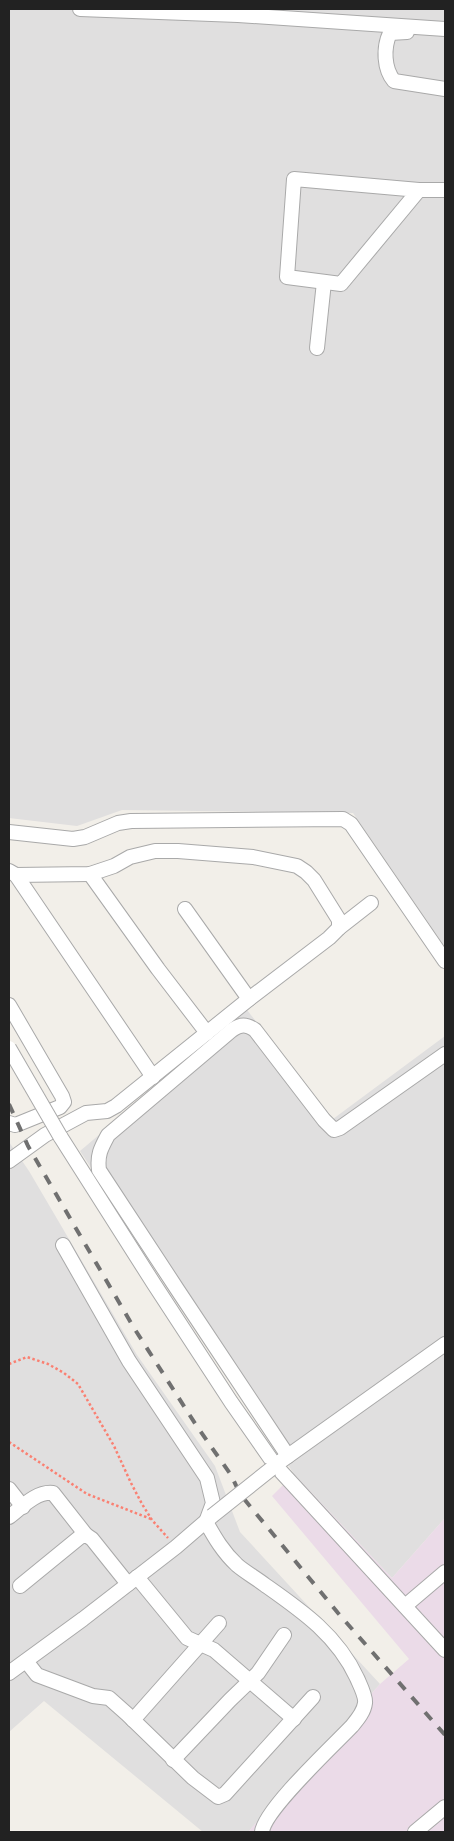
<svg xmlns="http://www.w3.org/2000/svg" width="454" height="1841" viewBox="0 0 454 1841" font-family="Figtree,sans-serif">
<rect width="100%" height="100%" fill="#f2efe9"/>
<g fill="#e0dfdf">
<path d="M9,9H445V947L353,813L122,810L77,826L9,818Z"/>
<path d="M247,1010L333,1119L445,1036V1518L392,1578L294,1474L80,1151Z"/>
<path d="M9,1142L29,1171L137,1355L215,1466L240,1532L380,1684L248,1832H203L44,1701L9,1732Z"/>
</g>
<path fill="#ebdbe8" d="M294,1474L392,1578L445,1518V1832H248L380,1684L409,1659L272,1496Z"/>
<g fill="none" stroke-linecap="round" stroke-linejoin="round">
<g stroke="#a9a9a9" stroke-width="16">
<g id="minor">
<path d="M80,9L238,15L445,29"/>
<path d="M407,32L390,33C383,48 384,69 394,81L445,89"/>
<path d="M419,190L341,284L287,277L294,179L419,190H445"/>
<path d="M317,348L324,282"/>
<path d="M9,832L73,839L85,837L118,823L131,821L343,819L351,824L445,961"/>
<path d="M9,871L16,875L90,874L114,866L130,857L155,851H178L253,857L297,866L306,872L314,880L339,920V928L329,938L249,999L116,1106L107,1111L86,1113L45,1135L9,1161"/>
<path d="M90,874L158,969L207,1033"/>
<path d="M16,875L153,1077"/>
<path d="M185,909L249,999"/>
<path d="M339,928L371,903"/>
<path d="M9,1005L62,1096L64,1102L60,1107L18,1124L15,1125L9,1123"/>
<path d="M60,1136L154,1284L231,1402L275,1465L445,1650"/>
<path d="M63,1245L129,1361L207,1478L213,1503L206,1522C215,1538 223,1552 237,1565C245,1572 256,1578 265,1585C302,1611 337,1635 357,1678C360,1685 366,1696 365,1703C364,1712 357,1720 352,1726C334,1745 264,1810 262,1832"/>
<path d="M288,1456L177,1289L99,1170C97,1155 101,1148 108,1135L232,1030C241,1024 246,1024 255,1030L324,1120L334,1130L340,1128L445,1054"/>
<path d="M281,1461L445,1344"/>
<path d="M9,1489L23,1507"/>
<path d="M9,1517C21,1508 36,1491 53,1493L86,1535"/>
<path d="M137,1577L187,1638L214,1650L294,1719"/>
<path d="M20,1586L80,1537L86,1535L92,1539L128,1584"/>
<path d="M405,1606L445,1572"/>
<path d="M26,1661L37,1675L93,1696L109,1698L127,1714L193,1778L218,1797L225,1794L313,1697"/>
<path d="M9,1673L83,1619L176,1547L212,1516"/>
<path d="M133,1720L219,1623"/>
<path d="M173,1760L230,1700L258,1673L284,1635"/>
<path d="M415,1832L445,1807"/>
</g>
</g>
<g stroke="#fa8072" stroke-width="2.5" stroke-dasharray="2.5 2.5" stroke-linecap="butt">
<path d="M9,1364L27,1357L48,1364L64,1373L78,1384L114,1446L131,1483L142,1504L152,1520L168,1538"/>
<path d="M9,1442L87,1494L151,1519"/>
</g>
<use href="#minor" stroke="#fff" stroke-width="14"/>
<path stroke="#707070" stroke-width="4" stroke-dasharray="10 10" stroke-linecap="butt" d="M9,1104L28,1146L134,1328L196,1425L231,1475L240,1494L338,1613L445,1735"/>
<g stroke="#a9a9a9" stroke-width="16" stroke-linecap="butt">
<g id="minor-bridge">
<path d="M9,1048L60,1136"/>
<path d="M212,1516L271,1469"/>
</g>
</g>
<use href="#minor-bridge" stroke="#fff" stroke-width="14"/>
</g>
<rect width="454" height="1841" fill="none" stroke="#222222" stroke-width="20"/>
</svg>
